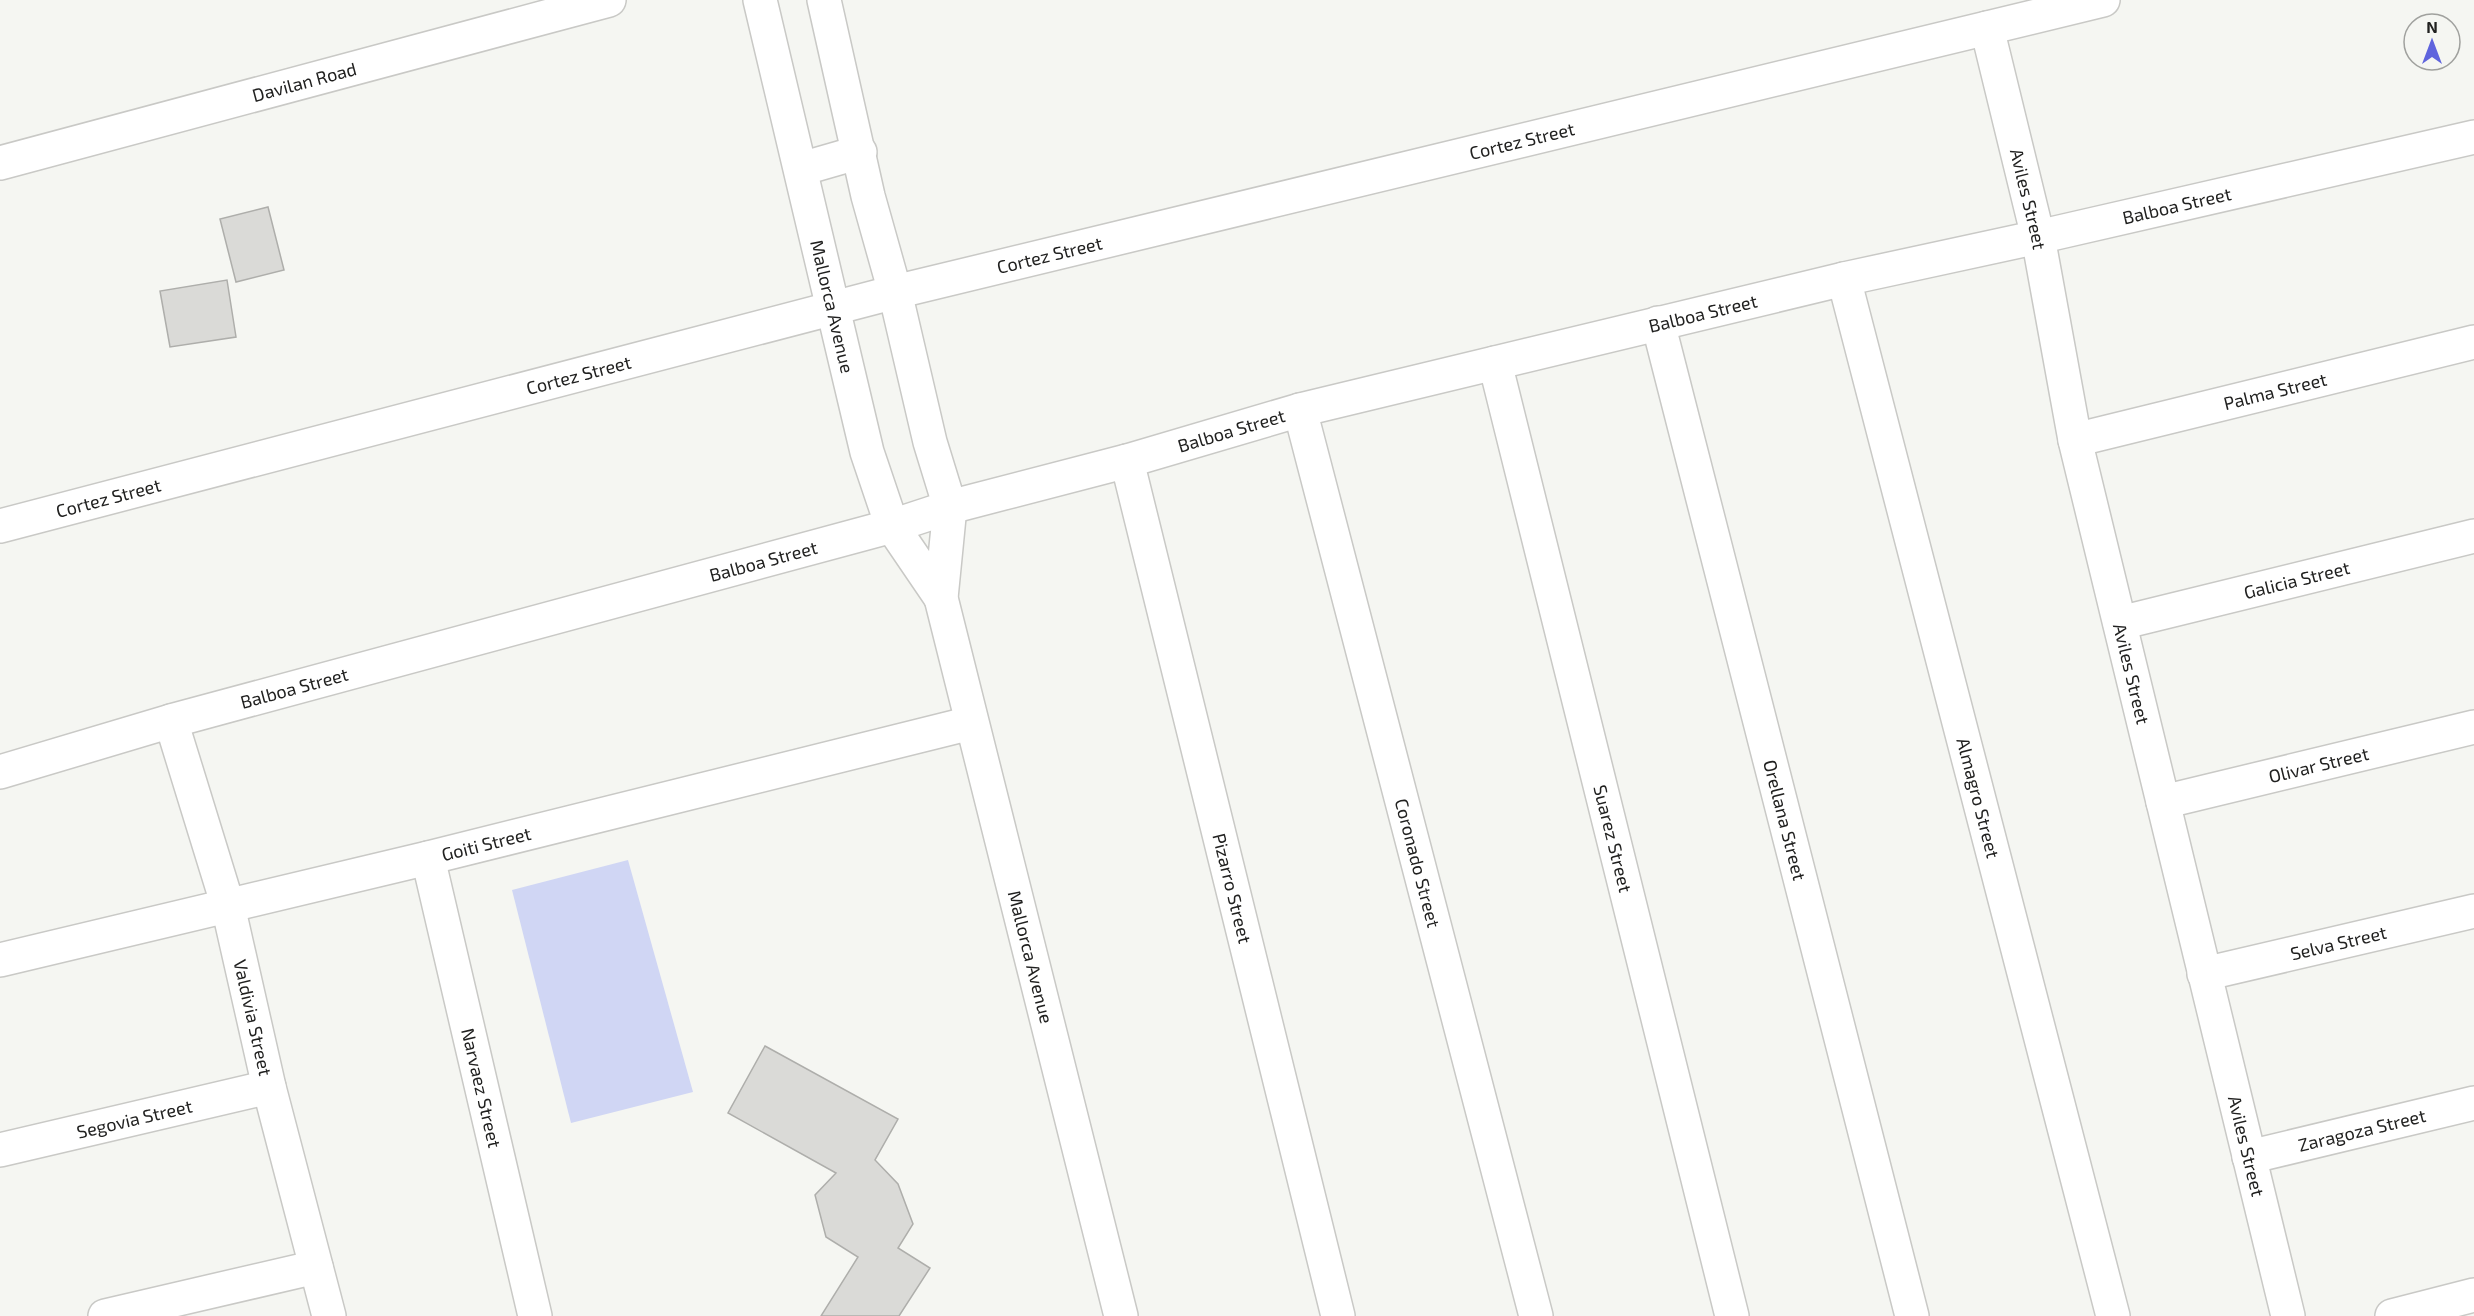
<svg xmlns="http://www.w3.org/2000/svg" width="2474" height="1316" viewBox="0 0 2474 1316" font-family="'Exo 2',sans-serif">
<rect width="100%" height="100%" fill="#f5f6f2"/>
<path fill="#d0d6f4" d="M628,860L693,1092L571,1123L512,890Z"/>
<g fill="#dadad7" stroke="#aeaeab" stroke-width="1.5">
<path d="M268,207L284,270L236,282L220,219Z"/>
<path d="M227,280L236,337L170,347L160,291Z"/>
<path d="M765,1046L898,1119L875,1160L898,1184L913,1224L898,1248L930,1268L899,1316H821L858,1257L826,1237L815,1195L836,1173L728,1113Z"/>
</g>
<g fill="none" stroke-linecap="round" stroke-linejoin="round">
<g stroke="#c9c9c6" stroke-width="36">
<g id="street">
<path id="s1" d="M760,0L867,452L892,526L941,598"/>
<path id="s2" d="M824,0L868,196L895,292L930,442L950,507L941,598L1121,1316"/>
<path id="s3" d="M1987,28L2038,237L2075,440L2288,1316"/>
<path d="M801,169L860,152"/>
<path id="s4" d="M1844,279L2113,1316"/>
<path id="s5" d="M1658,323L1912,1316"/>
<path id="s6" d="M1495,363L1732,1316"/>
<path id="s7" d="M1300,410L1536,1316"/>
<path id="s8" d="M2075,440L2474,342"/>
<path id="s9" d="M1127,461L1338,1316"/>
<path id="s10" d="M0,526L895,292L2103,0"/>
<path id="s11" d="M2120,623L2474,536"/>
<path id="s12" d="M171,721L228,906L269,1087L329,1316"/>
<path id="s13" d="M0,772L171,721L892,526L950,507L1127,461L1300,410L1844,279L2038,237L2474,137"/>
<path id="s14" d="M2163,802L2474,727"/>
<path id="s15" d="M428,858L535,1316"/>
<path id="s16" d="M0,960L428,858L971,723"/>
<path id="s17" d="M2204,974L2474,911"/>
<path id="s18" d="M0,1150L269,1087"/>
<path id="s19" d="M2249,1157L2474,1103"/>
<path d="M105,1316L316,1267"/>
<path d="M2392,1316L2474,1295"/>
</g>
</g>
<g stroke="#c9c9c6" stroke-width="36">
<g id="secondary">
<path id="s20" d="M0,163L609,0"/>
</g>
</g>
<use href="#street" stroke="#fff" stroke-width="33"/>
<use href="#secondary" stroke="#fff" stroke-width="33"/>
</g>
<g text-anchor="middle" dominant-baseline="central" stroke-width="5" stroke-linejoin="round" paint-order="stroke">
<g font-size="18" fill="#212120" stroke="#f5f6f2">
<text stroke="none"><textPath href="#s20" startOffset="315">Davilan Road</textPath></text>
<text stroke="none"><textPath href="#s10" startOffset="1570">Cortez Street</textPath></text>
<text stroke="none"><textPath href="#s3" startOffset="176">Aviles Street</textPath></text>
<text stroke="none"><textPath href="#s13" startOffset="2250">Balboa Street</textPath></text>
<text stroke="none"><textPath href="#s10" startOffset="1084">Cortez Street</textPath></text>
<text stroke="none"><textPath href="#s1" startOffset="315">Mallorca Avenue</textPath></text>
<text stroke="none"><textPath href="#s13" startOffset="1764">Balboa Street</textPath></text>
<text stroke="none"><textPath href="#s10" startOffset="598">Cortez Street</textPath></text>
<text stroke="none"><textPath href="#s8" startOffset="206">Palma Street</textPath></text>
<text stroke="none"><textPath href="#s13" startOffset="1278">Balboa Street</textPath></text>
<text stroke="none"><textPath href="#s10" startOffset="112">Cortez Street</textPath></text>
<text stroke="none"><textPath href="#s13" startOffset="792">Balboa Street</textPath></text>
<text stroke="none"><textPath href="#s11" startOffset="182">Galicia Street</textPath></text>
<text stroke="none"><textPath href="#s3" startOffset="662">Aviles Street</textPath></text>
<text stroke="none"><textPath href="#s13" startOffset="306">Balboa Street</textPath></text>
<text stroke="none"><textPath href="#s14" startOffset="160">Olivar Street</textPath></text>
<text stroke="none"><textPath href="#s4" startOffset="536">Almagro Street</textPath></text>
<text stroke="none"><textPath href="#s5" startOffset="513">Orellana Street</textPath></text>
<text stroke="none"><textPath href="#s6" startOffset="490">Suarez Street</textPath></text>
<text stroke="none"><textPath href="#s16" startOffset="500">Goiti Street</textPath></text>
<text stroke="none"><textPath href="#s7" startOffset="468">Coronado Street</textPath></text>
<text stroke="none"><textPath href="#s9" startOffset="440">Pizarro Street</textPath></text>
<text stroke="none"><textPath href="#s17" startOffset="138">Selva Street</textPath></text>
<text stroke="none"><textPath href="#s2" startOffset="984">Mallorca Avenue</textPath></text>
<text stroke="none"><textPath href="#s12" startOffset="308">Valdivia Street</textPath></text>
<text stroke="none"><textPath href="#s15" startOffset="236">Narvaez Street</textPath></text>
<text stroke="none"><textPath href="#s18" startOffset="138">Segovia Street</textPath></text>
<text stroke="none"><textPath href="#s19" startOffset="116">Zaragoza Street</textPath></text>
<text stroke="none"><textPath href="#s3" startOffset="1148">Aviles Street</textPath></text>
</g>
</g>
<g transform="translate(2432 42)"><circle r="28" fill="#f5f6f2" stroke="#a0a19e" stroke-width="1.5"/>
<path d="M0-4.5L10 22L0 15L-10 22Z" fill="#5f64dd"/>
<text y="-9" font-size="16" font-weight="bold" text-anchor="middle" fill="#212120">N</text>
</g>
</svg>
